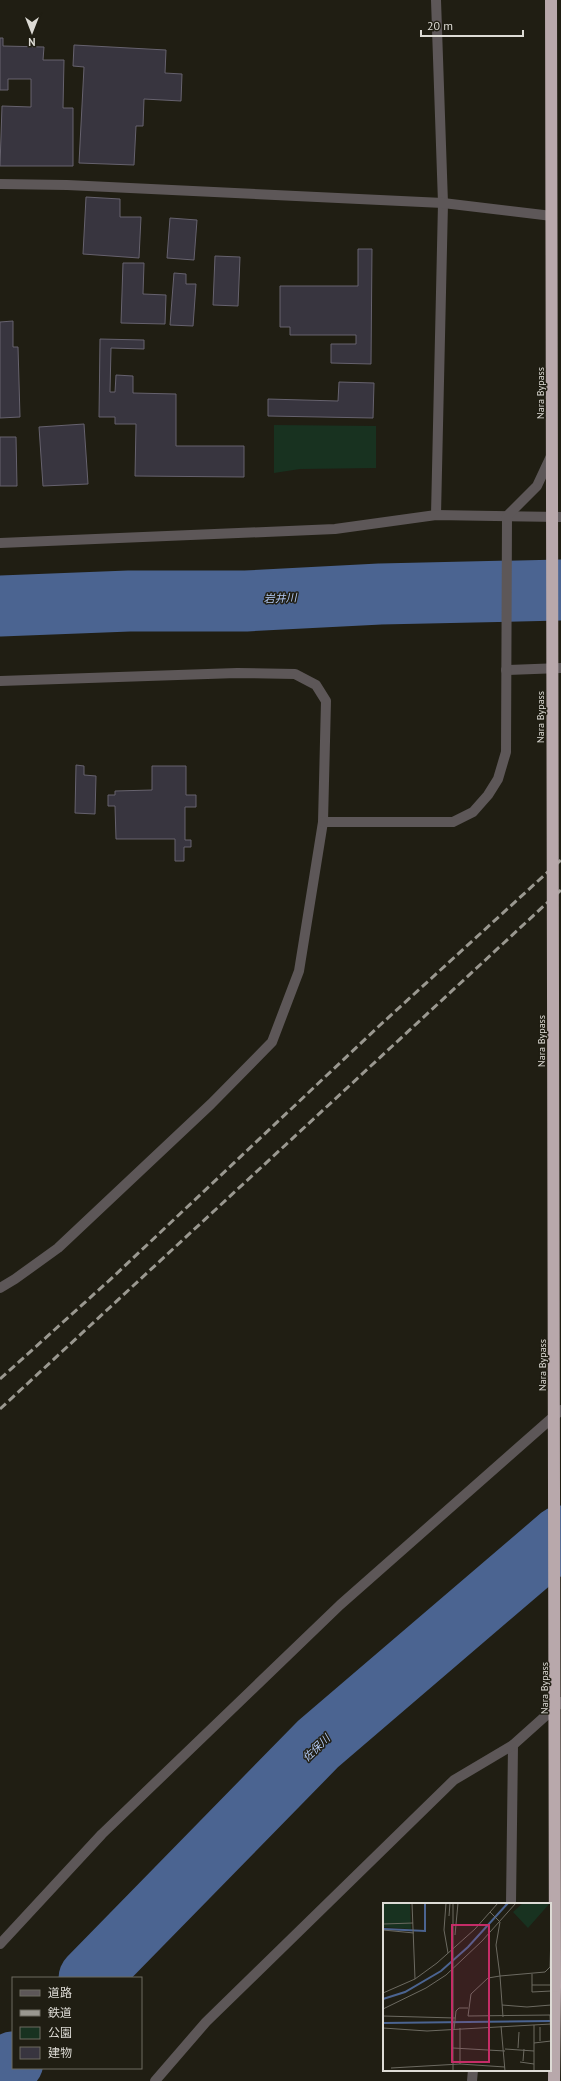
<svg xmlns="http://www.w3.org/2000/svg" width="561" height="2081" viewBox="0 0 561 2081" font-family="'PT Sans','Noto Sans JP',sans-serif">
<rect width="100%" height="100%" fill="#201e13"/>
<path fill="#183220" d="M274,425L376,426V468L300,469L274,473Z"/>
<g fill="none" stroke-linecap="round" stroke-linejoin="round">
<g stroke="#4b6491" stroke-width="61">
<path d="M0,606L129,601H246L380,594L561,590"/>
<path d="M89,1978L318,1744L561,1536"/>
<path d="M0,2077L13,2062"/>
</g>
</g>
<g fill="#38353f" stroke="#66626e">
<path d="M0,38H3V46L44,47L43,60H64L63,108H73V166H0L2,106L31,107V79H8V90H0Z"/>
<path d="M74,45L166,50L165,73L182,74L181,101L144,99L143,126H136L134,165L79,163L84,67L73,66Z"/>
<path d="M86,197L120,199V217H141L139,258L83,254Z"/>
<path d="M170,218L197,220L194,260L167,258Z"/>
<path d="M358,249H372L371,364L331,363V344H356V335H290V327H280V286H358Z"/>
<path d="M215,256L240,257L238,306L213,305Z"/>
<path d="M123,263H144L143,294L166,295L165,324L121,323Z"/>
<path d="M174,273L186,274V284H196L193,326L170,325Z"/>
<path d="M13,321V347H18L20,417L0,418V322Z"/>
<path d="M100,339L144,340V349L111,348L110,392H115L116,375L133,376V393L176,394V446H244V477L135,476L136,424H115V417H99Z"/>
<path d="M339,382L374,383L373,418L268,416V399L338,401Z"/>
<path d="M84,424L88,484L43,486L39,427Z"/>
<path d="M0,437H16L17,486H0Z"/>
<path d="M76,765L84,766V775L96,776L95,814L75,813Z"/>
<path d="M152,766H186V795H196V807H185V840H191V847H184V861H175V839H116L115,806H108V795H115V791L152,790Z"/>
</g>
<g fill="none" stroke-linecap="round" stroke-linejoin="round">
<g stroke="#5d5758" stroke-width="10">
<path d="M436,0L443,203L436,515"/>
<path d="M0,184L67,185L443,203L552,216"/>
<path d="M0,543L335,529L436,515L561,517"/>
<path d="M506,670L561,668"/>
<path d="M0,681L237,673L295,674L316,685L326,701L323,822L299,971L272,1042L211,1104L58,1248L15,1279L0,1288"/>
<path d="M323,822H453L473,812L488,795L498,779L506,752L507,516L537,486L551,456"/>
<path d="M511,1904L513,1745"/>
<path d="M0,1944L102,1834L340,1605L561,1410"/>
<path d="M155,2081L206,2022L454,1780L513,1745L561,1702"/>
<path d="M472,2081L473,2070"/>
</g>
<path stroke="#b8a8ab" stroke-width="12" d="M554,2081L555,1986"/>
<g stroke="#9a9890" stroke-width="3" stroke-dasharray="8 4" stroke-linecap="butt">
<path d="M0,1379L113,1277L378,1027L561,860"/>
<path d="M0,1409L561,890"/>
</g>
<path stroke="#b8a8ab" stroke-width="12" d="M551,0L555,1986"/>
</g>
<g text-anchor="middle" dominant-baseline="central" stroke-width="3" stroke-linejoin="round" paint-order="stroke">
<g font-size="10" fill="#dddbd5" stroke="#201e13">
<text transform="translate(540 393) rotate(-90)">Nara Bypass</text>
<text transform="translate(540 717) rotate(-90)">Nara Bypass</text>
<text transform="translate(541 1041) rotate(-90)">Nara Bypass</text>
<text transform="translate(542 1365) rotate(-90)">Nara Bypass</text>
<text transform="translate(544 1688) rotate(-90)">Nara Bypass</text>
</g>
<g font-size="11" font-style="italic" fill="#b1c8f3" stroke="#201e13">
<text transform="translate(280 598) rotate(-2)">岩井川</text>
<text transform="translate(316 1748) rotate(-44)">佐保川</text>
</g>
</g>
<g transform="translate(383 1903)">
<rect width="168" height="168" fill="#201e13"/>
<path d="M0,0H27L28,26L0,24ZM140,0H167L145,25L130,9Z" fill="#183220"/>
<path fill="none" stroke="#4b6491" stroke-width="2" d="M1,26L42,28V0M0,96L22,89L58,68L85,44L125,0M0,120L168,118"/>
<path fill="none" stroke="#6c6a61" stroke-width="1" d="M29,0L32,76M63,0L61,27L65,50M107,9L117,19L113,42L117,73L105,75L88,91L85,113L168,112M66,13L67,0M0,21L30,20M0,27L31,30M72,32L75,0M167,64L168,31M149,71V89L168,88M149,82H168M0,90L32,76L54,60L92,26L115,0M119,102L144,104L168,102M0,106L43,85L63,72L99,38L133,0M167,112L168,139M0,113L72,115M120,114L117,73L162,69L168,63M151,122V168M118,123L122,168M0,125L44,128L168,121M77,125V161M71,127L73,108L76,105H85M157,138V124M151,140L168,138M70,145L122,148M135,145L136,129M122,146L151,148M140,158L141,146M137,159L151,161M8,165L77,161L122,164M70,168V0"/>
<path fill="#c52c67" fill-opacity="0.15" stroke="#c52c67" stroke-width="2" d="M69,22H106V159H69Z"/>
<rect width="168" height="168" fill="none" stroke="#dddbd5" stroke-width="2"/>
</g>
<rect x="12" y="1977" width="130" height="92" fill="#201e13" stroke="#6c6a61"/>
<rect x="20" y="1990" width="20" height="6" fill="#5d5758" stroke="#6c6a61"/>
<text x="48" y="1997" font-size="12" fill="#dddbd5">道路</text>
<rect x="20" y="2010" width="20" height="6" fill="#9a9890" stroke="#6c6a61"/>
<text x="48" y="2017" font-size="12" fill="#dddbd5">鉄道</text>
<rect x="20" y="2027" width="20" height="12" fill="#183220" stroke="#6c6a61"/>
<text x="48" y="2037" font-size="12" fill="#dddbd5">公園</text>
<rect x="20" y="2047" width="20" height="12" fill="#38353f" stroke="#6c6a61"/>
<text x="48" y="2057" font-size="12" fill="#dddbd5">建物</text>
<g transform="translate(32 32) rotate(180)" stroke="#201e13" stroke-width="3" paint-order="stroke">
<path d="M0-3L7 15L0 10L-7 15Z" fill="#dddbd5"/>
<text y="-6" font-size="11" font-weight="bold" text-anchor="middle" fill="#dddbd5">N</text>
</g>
<path d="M421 30v6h102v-6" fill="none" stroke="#dddbd5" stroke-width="2"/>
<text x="427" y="30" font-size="12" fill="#dddbd5" stroke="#201e13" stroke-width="3" paint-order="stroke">20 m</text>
</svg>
